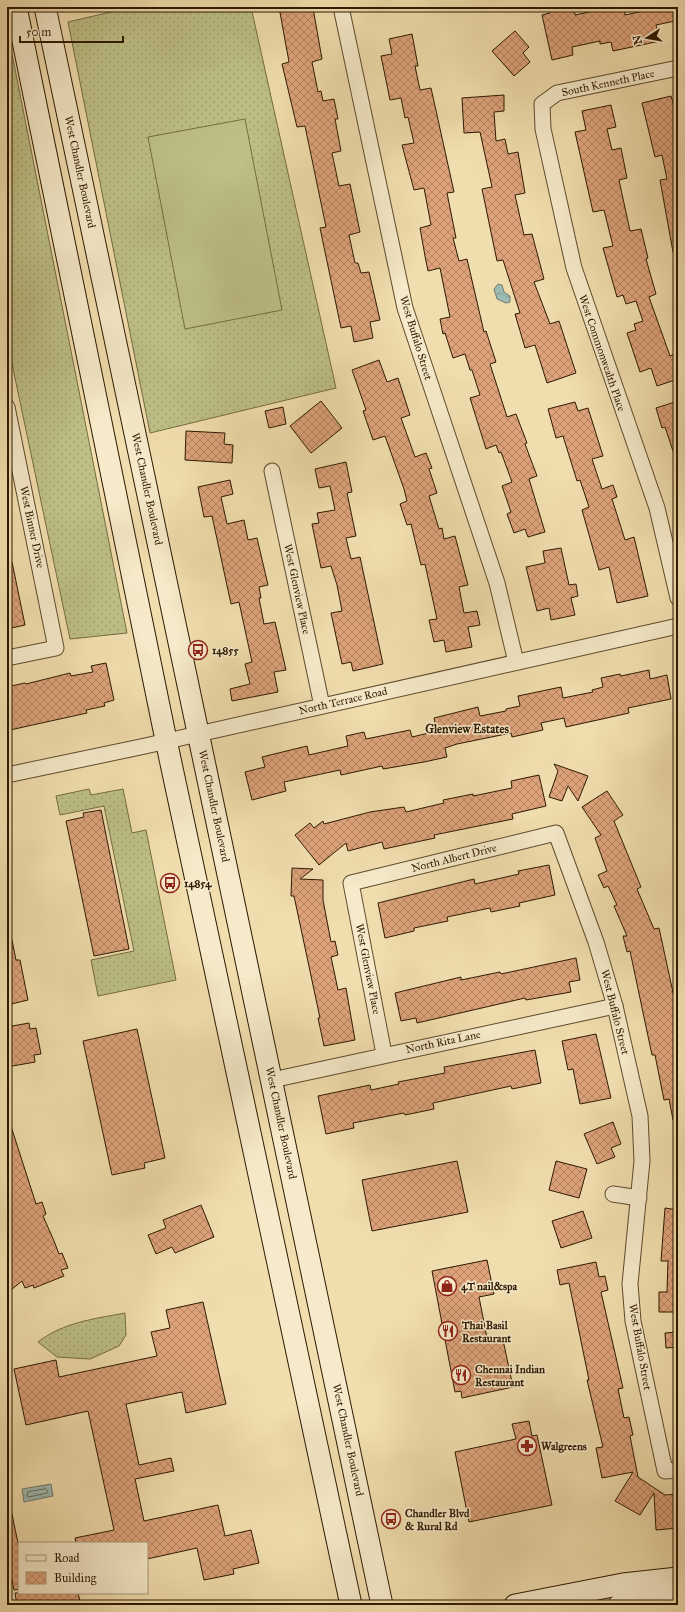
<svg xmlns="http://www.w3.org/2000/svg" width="685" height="1612" viewBox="0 0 685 1612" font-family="'IM FELL Great Primer',serif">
<defs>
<pattern id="grass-dots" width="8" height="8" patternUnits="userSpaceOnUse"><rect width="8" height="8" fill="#bec088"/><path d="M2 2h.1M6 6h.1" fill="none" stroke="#a4a474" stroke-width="1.8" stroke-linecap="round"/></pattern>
<pattern id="water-waves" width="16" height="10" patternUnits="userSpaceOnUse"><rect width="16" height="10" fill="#9dbbb3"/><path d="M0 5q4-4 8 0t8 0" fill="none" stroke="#88a098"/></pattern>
<pattern id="building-cross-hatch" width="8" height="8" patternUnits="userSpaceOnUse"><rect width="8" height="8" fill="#dea37b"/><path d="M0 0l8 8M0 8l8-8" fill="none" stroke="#b48462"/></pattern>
</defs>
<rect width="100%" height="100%" fill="#f1deae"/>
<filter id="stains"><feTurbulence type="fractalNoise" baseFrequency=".005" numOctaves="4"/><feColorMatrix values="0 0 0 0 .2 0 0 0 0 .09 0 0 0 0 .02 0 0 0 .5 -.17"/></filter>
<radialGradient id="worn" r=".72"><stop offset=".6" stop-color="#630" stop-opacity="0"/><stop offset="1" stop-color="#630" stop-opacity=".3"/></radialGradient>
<g fill="url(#grass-dots)" stroke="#766c44">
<path d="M132,7H251L336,388L150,433L68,22Z"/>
<path d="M12,54L127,633L70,639L7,340V56Z"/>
<path d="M89,789L91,795L123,789L132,833L146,830L176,980L98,996L91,960L134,951L104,806L60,815L56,796Z"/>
<path d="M125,1313L126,1335L119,1346L90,1359L57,1357L38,1342C64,1322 94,1319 125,1313Z"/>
</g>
<path fill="#bec088" stroke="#766c44" d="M245,119L282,310L185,329L148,137Z"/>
<g fill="url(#water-waves)" stroke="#707a6b">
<path d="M498,284L502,285L504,292L510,296V302L506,303L497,299L494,289Z"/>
<path d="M51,1484L53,1496L24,1502L22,1489Z"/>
</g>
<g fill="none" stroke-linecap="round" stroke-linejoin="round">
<path stroke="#656a5a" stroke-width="1" d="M46,1489L48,1491L47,1493L29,1497L27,1495L28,1492Z"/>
</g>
<g fill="url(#building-cross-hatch)" stroke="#2d1900">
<path d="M279,7H301L302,11L313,8L322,59L312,62L318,92L321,91L323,101L334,99L338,119H335L341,151L332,153L339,186L350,184L360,232L349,235L355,263H358L361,273L369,272L380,320L370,322L373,338L354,342L351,326L341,328L320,228L326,227L305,126L297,127L282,64L289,62Z"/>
<path d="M549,7H574L575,15L613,7H624L625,15L648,10L647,7H672L675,21L656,25L660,41L613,51L611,42L600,44V41L572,47L573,55L552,60L542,15L550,13Z"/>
<path d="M515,31L529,47L523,53L530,62L514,76L492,51Z"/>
<path d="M412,34L418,66H415L420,90L431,88L454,192L447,193L456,238H453L459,261L467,259L484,332L486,331L496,362L490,364L507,417L516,414L527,443L525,444L537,476L529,479L545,532L528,537L525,529L514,533L507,514L511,512L502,486L512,482L501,452L499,453L496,445L486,449L470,398L480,395L472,370H470L465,354L453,358L445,333L443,334L440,319L450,317L440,268L428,271L425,256L420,228L431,225L424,188L414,190L402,145L414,143L408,117L405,118L401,98L390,100L381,56L392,54L389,39Z"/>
<path d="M504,95V111L494,112L496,141L505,139L508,154L518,152L525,193L515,195L524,235L532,234L544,279L534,282L550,324L559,321L576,373L547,383L535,345L525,348L515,314L520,313L503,260L497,261L482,189L492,187L480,132L464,133L462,98Z"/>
<path d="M671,96L674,106L678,105V251L673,252L660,180L667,179L662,155L655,157L642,103Z"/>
<path d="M611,105L616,127L607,129L612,150L621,148L627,178L619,180L630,231L641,229L648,258L646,259L656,294L649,297L670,356L678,353V379L657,386L651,368L640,372L627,333L636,330L634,324L643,321L636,301L626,304L623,295L617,297L603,248L613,246L604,210L593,212L575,132L586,130L582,111Z"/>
<path d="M379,360L387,382L398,378L410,415L401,418L415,457L426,453L432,468L429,469L437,493L429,496L439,529L442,528L444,539L455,536L468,585L459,587L464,613L477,611L480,625L468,627L472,647L446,652L444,640L434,642L429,620L437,619L425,564L421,565L411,524L407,525L400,504L407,501L404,489L385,436L373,440L363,411L366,410L352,370Z"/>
<path d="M321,401L342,428L311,453L290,426Z"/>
<path d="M678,401V460H676L665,427L662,428L656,408Z"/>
<path d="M575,402L578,411L588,408L603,456L592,459L602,489L613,485L617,497L612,499L625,540L634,537L648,596L617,603L609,567L599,570L582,510L589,507L580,480L577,481L563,436L556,438L548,409Z"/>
<path d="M283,407L286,424L269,428L265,411Z"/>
<path d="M186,431L225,433L224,444L233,445L232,463L185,460Z"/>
<path d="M346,462L352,492L347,493L356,536L346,538L351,559L360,557L383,664L353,671L351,662L342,664L331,613L342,611L337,585L331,566L321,568L312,524L319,523L317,513L335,510L330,486L319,488L315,469Z"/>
<path d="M230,480L233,494L221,497L227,524L244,520L248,540L257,538L268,585L259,587L261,598H259L264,624L275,622L286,670L274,672L278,692L232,701L230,689L250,684L245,664L252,662L239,602L231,604L212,516L204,517L198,487Z"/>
<path d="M561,548L569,585L576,584L578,596L571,598L575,615L551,620L549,608L537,611L526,567L545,563L543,551Z"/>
<path d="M12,562L25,625L7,629V563Z"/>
<path d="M106,663L114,700L104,703L105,706L86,710L87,713L10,730L7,717V691H12L11,686L25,683L26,684L70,673L71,676L93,672L91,666Z"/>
<path d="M649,670L650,679L667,675L671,699L628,708L629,713L566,727L564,718L541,723L543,730L512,737L511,733L457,744L445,748L447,757L424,762L383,769L382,766L341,775L340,770L284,782L286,791L252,800L245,772L265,767L262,757L307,746L309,755L348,746L346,736L364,732L366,739L410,730L412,737L437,731L434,718L478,707L480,716L506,711V709L520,706L518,696L561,687L563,698L593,692L592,690L603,687L601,678L620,674L621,676Z"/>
<path d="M554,764L588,776L578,801L568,786L562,801L549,797L558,771Z"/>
<path d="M539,775L546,806L512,814L513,819L434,835L435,838L384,849L382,842L348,851L346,843L319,865L295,835L310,823L314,828L323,821L324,824L370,812L404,807L406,812L444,803L443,800L473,794V796L512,788L511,781Z"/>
<path d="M607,791L623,815L614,821L641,887L637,889L654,929L659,928L674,997H676L678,1005V1119L673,1120L669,1099L664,1100L655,1055H652L630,951L627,952L623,936H627L614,906L617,905L608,886L604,888L598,875L607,871L595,838L601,835L582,807Z"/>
<path d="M101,810L129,949L94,956L66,821L84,817L83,813Z"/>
<path d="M549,865L555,895L519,903L520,906L491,912L490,908L447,917L448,921L414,928V931L385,938L378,903L474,879L475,884L519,874L518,871Z"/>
<path d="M292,868L313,869L300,879L323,880V900L331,942L335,941L338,955L331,957L338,990L346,988L355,1040L324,1046L318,1018H320L294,896H291Z"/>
<path d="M7,940H12L16,960H20L28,1000L7,1005Z"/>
<path d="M576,958L580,980L569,982L571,992L526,1000L525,998L417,1023L416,1018L401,1021L395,993L461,977V980L500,972L501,974Z"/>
<path d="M29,1023L30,1029L36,1028L41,1054L34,1055L35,1062L7,1067V1027Z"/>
<path d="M137,1029L165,1158L144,1163L145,1168L112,1175L83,1041Z"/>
<path d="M596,1034L611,1098L580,1104L573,1069L568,1070L562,1041Z"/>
<path d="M535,1050L541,1083L512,1089L511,1086L433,1103L434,1109L405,1115L404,1113L353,1123L354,1128L326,1134L318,1096L370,1085L371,1090L399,1084L398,1082L445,1073L444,1067Z"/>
<path d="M9,1120L36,1204L42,1202L46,1214L43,1216L54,1241L59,1254L62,1253L68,1268L61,1270L64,1276L34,1288L33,1285L25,1288L22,1281L7,1293V1121Z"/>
<path d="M613,1122L621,1144L611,1148L615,1157L597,1164L584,1134Z"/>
<path d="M457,1161L468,1212L372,1231L362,1180Z"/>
<path d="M556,1161L587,1169L579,1198L549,1190Z"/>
<path d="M201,1205L214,1237L175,1253L172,1247L156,1254L148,1235L166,1228L163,1220Z"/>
<path d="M665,1208L678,1210V1312H659V1292H667L668,1261H661Z"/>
<path d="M583,1211L592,1238L561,1248L552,1221Z"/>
<path d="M487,1260L494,1294L479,1297L488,1343L503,1340L513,1387L462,1398L461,1391L455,1392L432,1271Z"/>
<path d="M596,1262L599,1277L605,1276L608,1290L601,1292L623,1388L618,1389L624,1418L629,1417L633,1435L630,1436L638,1477L665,1495L678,1494V1528L656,1530L654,1493L640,1515L615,1501L633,1472L602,1478L596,1448L603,1447L587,1380H589L569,1283L560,1285L557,1270Z"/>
<path d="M203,1302L226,1404L186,1413L182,1392L126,1404L139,1465L171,1458L174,1471L135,1479L144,1521L218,1505L225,1536L251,1530L259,1563L233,1569L234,1574L204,1580L197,1548L147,1559V1543H76L75,1538L114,1530L88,1411L26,1425L14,1369L56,1360L59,1377L157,1356L151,1332L170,1328L166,1310Z"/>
<path d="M678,1332V1347L666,1348L665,1333Z"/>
<path d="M529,1421L532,1436L537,1435L552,1505L469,1522L455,1452L516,1439L512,1424Z"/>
<path d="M7,1514H12L19,1548V1589L14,1590L7,1556Z"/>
<path d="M15,1593H78L81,1605H17Z"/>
</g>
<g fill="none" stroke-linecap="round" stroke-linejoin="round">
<g stroke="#5e4a2c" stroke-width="17">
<g id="street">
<path d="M341,7L405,308L497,583L516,662"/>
<path d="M678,68L557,93L542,104L543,129L574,268L657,508L678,598"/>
<path d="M7,407L56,648L7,658"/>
<path d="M272,471L322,706"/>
<path d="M7,775L145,746L678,626"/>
<path d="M384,1054L351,883L556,833L596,942L615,1006L640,1116L642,1161L630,1284L633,1321L665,1471L678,1470"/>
<path d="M272,1080L615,1006"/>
<path d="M613,1194L639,1198"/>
</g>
</g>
<g stroke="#2d1900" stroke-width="23">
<g id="secondary">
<path d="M16,7L166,740L351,1605"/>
<path d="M45,7L382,1605"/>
<path d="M515,1605L623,1584L678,1578"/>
<path d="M619,1605L678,1598"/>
</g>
</g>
<use href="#street" stroke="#f6eaca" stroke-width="15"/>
<use href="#secondary" stroke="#f6eaca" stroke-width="21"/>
</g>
<defs>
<g id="bus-ring" transform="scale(1)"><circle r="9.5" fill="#f6eaca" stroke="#8f2418" stroke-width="1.5"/><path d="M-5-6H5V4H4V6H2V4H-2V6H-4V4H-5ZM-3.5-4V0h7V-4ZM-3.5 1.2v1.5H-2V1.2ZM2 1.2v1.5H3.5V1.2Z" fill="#8f2418"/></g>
<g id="shop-ring" transform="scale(1)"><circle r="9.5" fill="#f6eaca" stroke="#8f2418" stroke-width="1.5"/><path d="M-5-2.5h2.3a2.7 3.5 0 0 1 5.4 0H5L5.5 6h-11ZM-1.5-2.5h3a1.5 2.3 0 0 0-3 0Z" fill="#8f2418"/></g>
<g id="restaurant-ring" transform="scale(1)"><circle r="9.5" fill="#f6eaca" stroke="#8f2418" stroke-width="1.5"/><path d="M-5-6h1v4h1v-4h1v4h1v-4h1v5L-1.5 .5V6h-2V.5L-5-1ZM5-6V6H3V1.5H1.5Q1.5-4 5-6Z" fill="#8f2418"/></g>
<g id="pharmacy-ring" transform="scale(1)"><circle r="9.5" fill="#f6eaca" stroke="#8f2418" stroke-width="1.5"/><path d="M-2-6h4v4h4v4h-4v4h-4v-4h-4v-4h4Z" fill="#8f2418"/></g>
</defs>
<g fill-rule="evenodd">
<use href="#bus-ring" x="198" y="650"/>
<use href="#bus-ring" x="170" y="883"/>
<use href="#shop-ring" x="447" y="1286"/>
<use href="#restaurant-ring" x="448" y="1331"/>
<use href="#restaurant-ring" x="461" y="1375"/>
<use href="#pharmacy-ring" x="527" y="1446"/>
<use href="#bus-ring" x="391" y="1519"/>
</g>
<g text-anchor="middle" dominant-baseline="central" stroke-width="3" stroke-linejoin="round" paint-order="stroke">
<g font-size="11" fill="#2d1900" stroke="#f6eaca">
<text transform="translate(608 83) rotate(-12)">South Kenneth Place</text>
<text transform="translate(80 172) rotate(78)">West Chandler Boulevard</text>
<text transform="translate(416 338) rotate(73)">West Buffalo Street</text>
<text transform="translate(602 353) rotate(71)">West Commonwealth Place</text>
<text transform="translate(147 489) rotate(78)">West Chandler Boulevard</text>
<text transform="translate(32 527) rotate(78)">West Binner Drive</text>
<text transform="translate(297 589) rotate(78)">West Glenview Place</text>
<text transform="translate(343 701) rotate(-13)">North Terrace Road</text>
<text transform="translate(214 806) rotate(78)">West Chandler Boulevard</text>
<text transform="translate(454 858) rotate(-14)">North Albert Drive</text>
<text transform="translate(368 969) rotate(79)">West Glenview Place</text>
<text transform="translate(615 1012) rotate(76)">West Buffalo Street</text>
<text transform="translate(443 1042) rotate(-12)">North Rita Lane</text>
<text transform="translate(281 1123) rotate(78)">West Chandler Boulevard</text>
<text transform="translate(640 1347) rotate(80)">West Buffalo Street</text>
<text transform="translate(348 1440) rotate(78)">West Chandler Boulevard</text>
</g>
<g font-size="11" font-weight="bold" fill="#2d1900" stroke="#f6eaca" text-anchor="start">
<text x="212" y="650">14855</text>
<text x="184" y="883">14854</text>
<text x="461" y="1286">4T nail&amp;spa</text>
<text x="462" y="1325">Thai Basil<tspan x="462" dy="13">Restaurant</tspan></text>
<text x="475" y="1369">Chennai Indian<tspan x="475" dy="13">Restaurant</tspan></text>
<text x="541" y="1446">Walgreens</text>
<text x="405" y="1513">Chandler Blvd<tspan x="405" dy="13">&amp; Rural Rd</tspan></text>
</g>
<g font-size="12" font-weight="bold" fill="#2d1900" stroke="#f6eaca">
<text x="467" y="729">Glenview Estates</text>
</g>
</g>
<rect width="685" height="1612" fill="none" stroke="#f1deae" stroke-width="24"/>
<rect x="8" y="8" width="669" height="1596" fill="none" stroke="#2d1900" stroke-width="2"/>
<rect x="12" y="12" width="661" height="1588" fill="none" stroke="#2d1900"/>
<rect x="18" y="1542" width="130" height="52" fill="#f6eaca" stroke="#a69679"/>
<rect x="26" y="1555" width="20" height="6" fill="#f6eaca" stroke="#a69679"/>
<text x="54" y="1562" font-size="12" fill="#2d1900">Road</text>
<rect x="26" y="1572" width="20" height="12" fill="url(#building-cross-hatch)" stroke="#a69679"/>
<text x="54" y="1582" font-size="12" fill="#2d1900">Building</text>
<g transform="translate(647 38) rotate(258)" stroke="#f6eaca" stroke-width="3" paint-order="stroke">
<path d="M0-3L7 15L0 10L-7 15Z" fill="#2d1900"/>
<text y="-6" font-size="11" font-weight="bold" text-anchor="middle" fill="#2d1900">N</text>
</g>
<path d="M20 36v6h103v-6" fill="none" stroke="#2d1900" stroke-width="2"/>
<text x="26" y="36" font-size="12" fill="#2d1900" stroke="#f6eaca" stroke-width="3" paint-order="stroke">50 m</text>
<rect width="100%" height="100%" filter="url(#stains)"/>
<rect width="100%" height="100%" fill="url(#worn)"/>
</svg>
